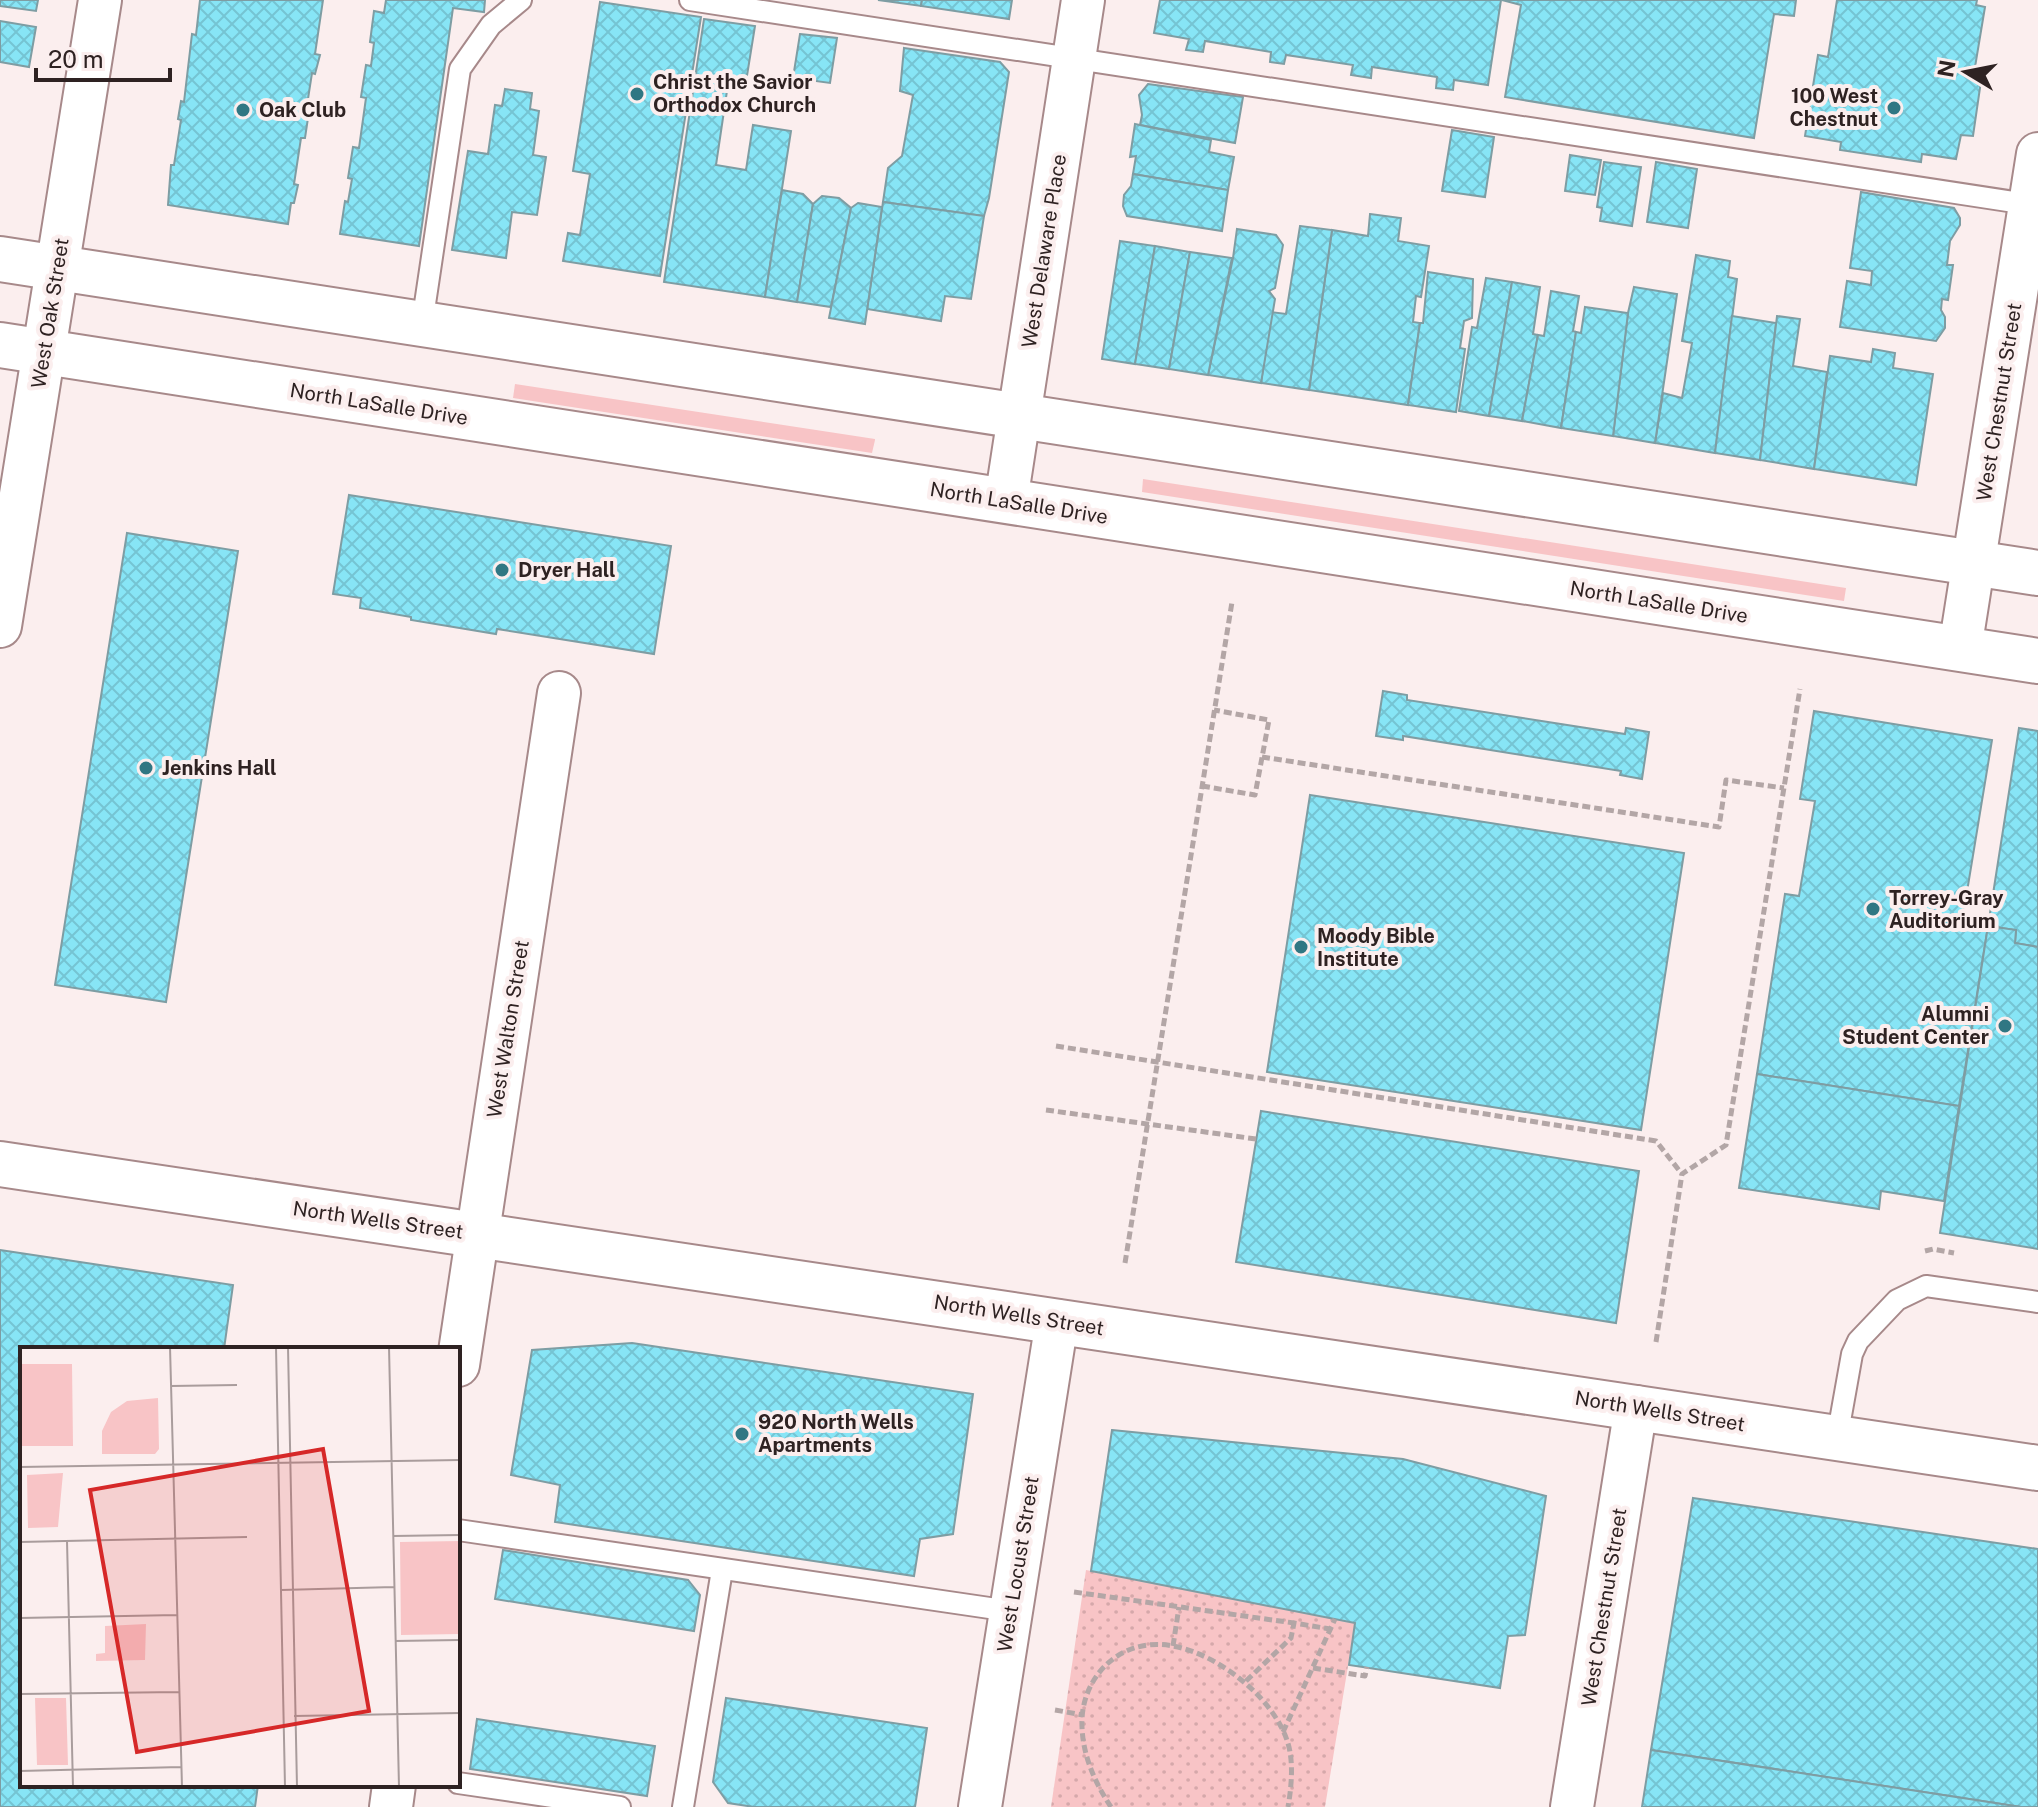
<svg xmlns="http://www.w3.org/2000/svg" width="2038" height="1807" viewBox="0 0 2038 1807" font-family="'Public Sans',sans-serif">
<defs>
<pattern id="park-dots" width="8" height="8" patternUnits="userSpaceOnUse" patternTransform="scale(2)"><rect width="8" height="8" fill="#f8c4c6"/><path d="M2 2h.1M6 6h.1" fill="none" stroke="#d5a8aa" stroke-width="1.8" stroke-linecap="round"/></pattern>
<pattern id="building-cross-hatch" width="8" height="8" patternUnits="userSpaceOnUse" patternTransform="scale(2)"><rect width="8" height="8" fill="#87e5f6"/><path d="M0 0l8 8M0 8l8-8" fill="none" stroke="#75c4d3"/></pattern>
</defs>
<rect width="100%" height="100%" fill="#fbeeee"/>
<g fill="#f8c4c6">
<path d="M515,384L875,439V440L872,453L513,398Z"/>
<path d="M1143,479L1846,588L1844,601L1142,492Z"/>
</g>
<path fill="url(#park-dots)" d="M1086,1570L1355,1623L1325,1807H1051Z"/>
<g fill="url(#building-cross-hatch)" stroke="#7e9da3" stroke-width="2">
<path d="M0,0H38L36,11L0,6Z"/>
<path d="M200,0H323L315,54L320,55L315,74L312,73L305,118H308L305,138H301L294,184L298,185L294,203H291L288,224L168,205L171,165H174L181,120L178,119L181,101L184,102L192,34L196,35Z"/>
<path d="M386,0H485L484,12L453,8L419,246L340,234L345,201L348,202L352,179L348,178L353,147L359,148L366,98L361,97L366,65L371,66L374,43L370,42L374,11L384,13Z"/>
<path d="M878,0H922L921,6Z"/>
<path d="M922,0H1012L1009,19L921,6Z"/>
<path d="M1160,0H1501L1488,85L1454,80L1453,90L1436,88L1437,77L1372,67L1371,78L1351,75L1353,65L1286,55L1284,64L1270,62L1271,52L1205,41L1203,52L1186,50L1189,39L1154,33Z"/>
<path d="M1502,0H1796L1794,16L1774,14L1754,138L1505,97L1521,5Z"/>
<path d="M1837,0H1977L1976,5L1985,7L1973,79L1981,81L1973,136L1961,135L1956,159L1922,154L1921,162L1840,150L1841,142L1805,136L1818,55L1828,57Z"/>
<path d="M600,2L701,17L660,276L563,261L568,233L580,235L590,174L573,171Z"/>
<path d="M704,19L755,26L745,88L728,84L716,165L746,170L753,125L791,131L765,297L664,282Z"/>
<path d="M0,21L36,27L29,67L0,62Z"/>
<path d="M800,34L837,38L830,83L793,78Z"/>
<path d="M904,48L1000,62L1009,72L989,198L984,216L883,202L888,168L902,156L913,95L900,91Z"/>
<path d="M1148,84L1243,97L1235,143L1140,125L1142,115L1139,95Z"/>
<path d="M505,89L532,93L530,109L539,111L533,155L546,157L537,215L512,212L506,258L452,250L468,151L488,154L495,105L502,106Z"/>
<path d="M1135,124L1211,140L1209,152L1234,157L1228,190L1133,174L1136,156L1130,157Z"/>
<path d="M1452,130L1494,137L1485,197L1442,191Z"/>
<path d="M1570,155L1601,160L1595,195L1565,191Z"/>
<path d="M1604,162L1641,167L1632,226L1600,221L1602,208L1597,207Z"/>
<path d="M1656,162L1697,169L1688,228L1647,222Z"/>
<path d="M1133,174L1228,190L1222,231L1127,216L1123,206L1124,195L1131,186Z"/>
<path d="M782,190L803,194L813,204L797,302L765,297Z"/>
<path d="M1861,192L1954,208L1960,218V225L1950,241L1947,265H1953L1948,300L1942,299L1941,310L1945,317V328L1936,341L1840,327L1847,281L1871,285L1872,271L1850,268Z"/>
<path d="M822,196L839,198L851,208L831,307L797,302L813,204Z"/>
<path d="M883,202L984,216L971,299L945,296L941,321L867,309Z"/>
<path d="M858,203L882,207L865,324L829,318L851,208Z"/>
<path d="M1370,214L1401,218L1398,241L1429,246L1421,297L1416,296L1413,322L1420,323L1408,405L1309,390L1332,230L1368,236Z"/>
<path d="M1300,226L1332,230L1309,390L1261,383L1271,312L1286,314Z"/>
<path d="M1237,229L1276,235L1283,245L1275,288L1269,291L1275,299L1261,383L1208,375L1233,258Z"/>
<path d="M1120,241L1155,246L1135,364L1102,359Z"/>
<path d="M1155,246L1190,252L1169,369L1135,364Z"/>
<path d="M1190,252L1232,258L1208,375L1169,369Z"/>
<path d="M1696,255L1730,261L1728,277L1737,279L1715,453L1655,443L1663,393L1682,398L1692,343L1682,341Z"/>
<path d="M1428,272L1473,279L1472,318L1464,321L1460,348L1465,349L1456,412L1408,405L1420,323H1423Z"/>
<path d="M1486,278L1512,282L1489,416L1459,411L1472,327L1477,328Z"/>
<path d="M1512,282L1540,287L1533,334L1538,335L1522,421L1489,416Z"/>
<path d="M1634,287L1677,294L1655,443L1613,436L1628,313Z"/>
<path d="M1551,291L1579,296L1573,331L1576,332L1561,428L1522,421L1538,335L1544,336Z"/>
<path d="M1585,307L1628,313L1613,436L1561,428L1576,332L1581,333Z"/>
<path d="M1732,316L1776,323L1760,460L1715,453Z"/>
<path d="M1777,316L1800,319L1793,366L1827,372L1814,469L1760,460Z"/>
<path d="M1873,349L1895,353L1893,368L1933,374L1916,485L1814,469L1830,356L1871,362Z"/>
<path d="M349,495L671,546L654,654L497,629L496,634L411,620V617L360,608L361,598L333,594Z"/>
<path d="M127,533L238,551L166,1002L55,985Z"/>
<path d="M1383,691L1407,695V700L1625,734L1626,728L1649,732L1642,779L1620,775L1621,771L1403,736V740L1376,736Z"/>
<path d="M1814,711L1992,740L1962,922L1988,926L1959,1106L1757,1074L1785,894L1799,896L1815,801L1800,799Z"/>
<path d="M2019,728L2038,731V947L2015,943L2016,930L1988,926Z"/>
<path d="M1310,795L1684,853L1641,1130L1267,1072Z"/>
<path d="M1988,926L2016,930L2015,943L2038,947V1249L1940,1233Z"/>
<path d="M1757,1074L1959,1106L1944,1201L1881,1191L1879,1209L1739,1188Z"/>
<path d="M1261,1111L1639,1171L1616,1323L1236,1262Z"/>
<path d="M0,1250L233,1285L224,1349H22V1785H258L255,1807H0Z"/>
<path d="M632,1343L973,1394L953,1534L920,1539L914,1576L555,1522L560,1485L511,1475L532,1350Z"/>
<path d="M1112,1430L1403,1459L1546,1496L1525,1635L1508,1636L1500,1688L1349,1665L1355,1623L1091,1571Z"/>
<path d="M1693,1498L2038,1549V1807H2021L1651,1750Z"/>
<path d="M503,1550L688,1580L700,1595L694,1631L495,1599Z"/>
<path d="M726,1698L927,1728L915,1807H754L728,1803L713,1782Z"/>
<path d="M477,1719L655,1746L647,1796L470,1769Z"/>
<path d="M1651,1750L2021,1807H1642Z"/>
</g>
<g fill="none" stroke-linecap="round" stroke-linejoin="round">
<g stroke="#a7898a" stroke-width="24">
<g id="service">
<path d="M690,0L2034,205"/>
<path d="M422,324L460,69L491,25L521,0"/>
<path d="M1837,1438L1852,1354L1858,1341L1897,1300L1926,1286L2038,1302"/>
<path d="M458,1530L1010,1611"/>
<path d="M458,1783L620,1807"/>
<path d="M683,1807L722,1570"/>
</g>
</g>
<g stroke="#a7898a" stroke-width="46">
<g id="minor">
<path d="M1006,501L1083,0"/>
<path d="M0,626L100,0"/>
<path d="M1960,649L2038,154"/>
<path d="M458,1365L559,693"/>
<path d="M391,1807L394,1785"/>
<path d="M980,1807L1057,1321"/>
<path d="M1572,1807L1636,1407"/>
</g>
</g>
<g stroke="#a7898a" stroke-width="48">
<path id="tertiary" d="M0,1164L2038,1468"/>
</g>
<g stroke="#a7898a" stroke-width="48">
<g id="secondary">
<path d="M0,259L2038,573"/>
<path d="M0,345L2038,661"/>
</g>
</g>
<g stroke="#b3a6a6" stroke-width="5" stroke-dasharray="8 4" stroke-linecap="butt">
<path d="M1262,757L1719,827L1726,780L1784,788"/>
<path d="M1202,786L1255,795L1269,720L1214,710"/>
<path d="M1056,1046L1656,1141L1682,1174"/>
<path d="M1046,1110L1256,1139"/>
<path d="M1925,1251L1933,1249L1954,1253"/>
<path d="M1125,1263L1232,602"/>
<path d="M1656,1342L1682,1174L1726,1145L1800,689"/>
<path d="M1074,1592L1294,1623"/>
<path d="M1173,1646L1179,1607"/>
<path d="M1313,1668L1365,1676L1367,1667"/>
<path d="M1246,1681L1291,1638L1294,1623L1330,1629"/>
<path d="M1055,1710L1083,1715"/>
<path d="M1283,1732L1335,1619"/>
<path d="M1111,1807C1095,1783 1083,1756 1082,1727C1080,1687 1107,1650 1148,1645C1202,1638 1281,1698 1290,1752C1293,1769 1291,1790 1288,1807"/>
</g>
<use href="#service" stroke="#fff" stroke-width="20"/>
<use href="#minor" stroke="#fff" stroke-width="42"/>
<use href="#tertiary" stroke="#fff" stroke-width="44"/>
<use href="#secondary" stroke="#fff" stroke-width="44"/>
</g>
<g fill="#307783" stroke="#fbeeee" stroke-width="3">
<circle cx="637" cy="94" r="8"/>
<circle cx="1894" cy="108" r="8"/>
<circle cx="243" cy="110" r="8"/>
<circle cx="502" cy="570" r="8"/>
<circle cx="146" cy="768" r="8"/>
<circle cx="1873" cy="909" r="8"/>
<circle cx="1301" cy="947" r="8"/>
<circle cx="2005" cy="1026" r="8"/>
<circle cx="742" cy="1434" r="8"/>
</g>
<g text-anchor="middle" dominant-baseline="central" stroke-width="8" stroke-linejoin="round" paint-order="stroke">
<g font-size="20" font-weight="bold" fill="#2e2222" stroke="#fbeeee" text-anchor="start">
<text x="653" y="82">Christ the Savior<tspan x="653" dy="23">Orthodox Church</tspan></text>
<text x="1878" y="96" text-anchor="end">100 West<tspan x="1878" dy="23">Chestnut</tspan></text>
<text x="259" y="110">Oak Club</text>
<text x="518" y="570">Dryer Hall</text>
<text x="162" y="768">Jenkins Hall</text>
<text x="1889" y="898">Torrey-Gray<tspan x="1889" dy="23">Auditorium</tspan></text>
<text x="1317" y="936">Moody Bible<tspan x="1317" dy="23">Institute</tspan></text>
<text x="1989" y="1014" text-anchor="end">Alumni<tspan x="1989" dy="23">Student Center</tspan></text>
<text x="758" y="1422">920 North Wells<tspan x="758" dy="23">Apartments</tspan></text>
</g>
<g font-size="20" fill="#2e2222" stroke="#fbeeee">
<text transform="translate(1044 251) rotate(-81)">West Delaware Place</text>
<text transform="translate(50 313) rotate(-81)">West Oak Street</text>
<text transform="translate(1999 402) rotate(-81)">West Chestnut Street</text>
<text transform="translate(379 404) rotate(9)">North LaSalle Drive</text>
<text transform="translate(1019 503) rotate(9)">North LaSalle Drive</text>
<text transform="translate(1659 602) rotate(9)">North LaSalle Drive</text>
<text transform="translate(508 1029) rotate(-81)">West Walton Street</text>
<text transform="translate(378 1220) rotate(8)">North Wells Street</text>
<text transform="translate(1019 1315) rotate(9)">North Wells Street</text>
<text transform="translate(1660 1411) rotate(9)">North Wells Street</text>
<text transform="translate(1018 1564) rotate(-81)">West Locust Street</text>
<text transform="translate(1604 1607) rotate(-81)">West Chestnut Street</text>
</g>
</g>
<g transform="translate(20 1347)">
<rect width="440" height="440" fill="#fbeeee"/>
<path d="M0,17H52L53,99H0ZM138,51L139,102L135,107H82V84L91,65L107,54Z" fill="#f8c4c6"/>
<path d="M43,126L38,180L8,181L7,128ZM440,194V287L381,288L380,195ZM126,277L125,313L76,314V307L85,306V279ZM15,351H46L48,418H17Z" fill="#f8c4c6"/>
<path fill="none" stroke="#a99c9c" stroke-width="2" d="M150,0L162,440M256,0L265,440M268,0L277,440M369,0L379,440M151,39L217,38M0,120L440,113M373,189L440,188M47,194L53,440M0,195L227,190M261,243L374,240M0,271L157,268M375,294L440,293M0,347L159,345M274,369L440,366M0,424L161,420"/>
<path fill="#d62828" fill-opacity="0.15" stroke="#d62828" stroke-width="4" d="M303,102L349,364L117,405L70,143Z"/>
<rect width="440" height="440" fill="none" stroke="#2e2222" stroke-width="4"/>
</g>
<g transform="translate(1966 72) rotate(280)" stroke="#fbeeee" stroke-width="6" paint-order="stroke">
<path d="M0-6L14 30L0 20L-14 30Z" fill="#2e2222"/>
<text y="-12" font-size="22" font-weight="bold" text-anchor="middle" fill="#2e2222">N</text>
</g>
<path d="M36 68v12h134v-12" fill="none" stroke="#2e2222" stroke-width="4"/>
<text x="48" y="68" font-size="24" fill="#2e2222" stroke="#fbeeee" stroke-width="6" paint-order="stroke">20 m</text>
</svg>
